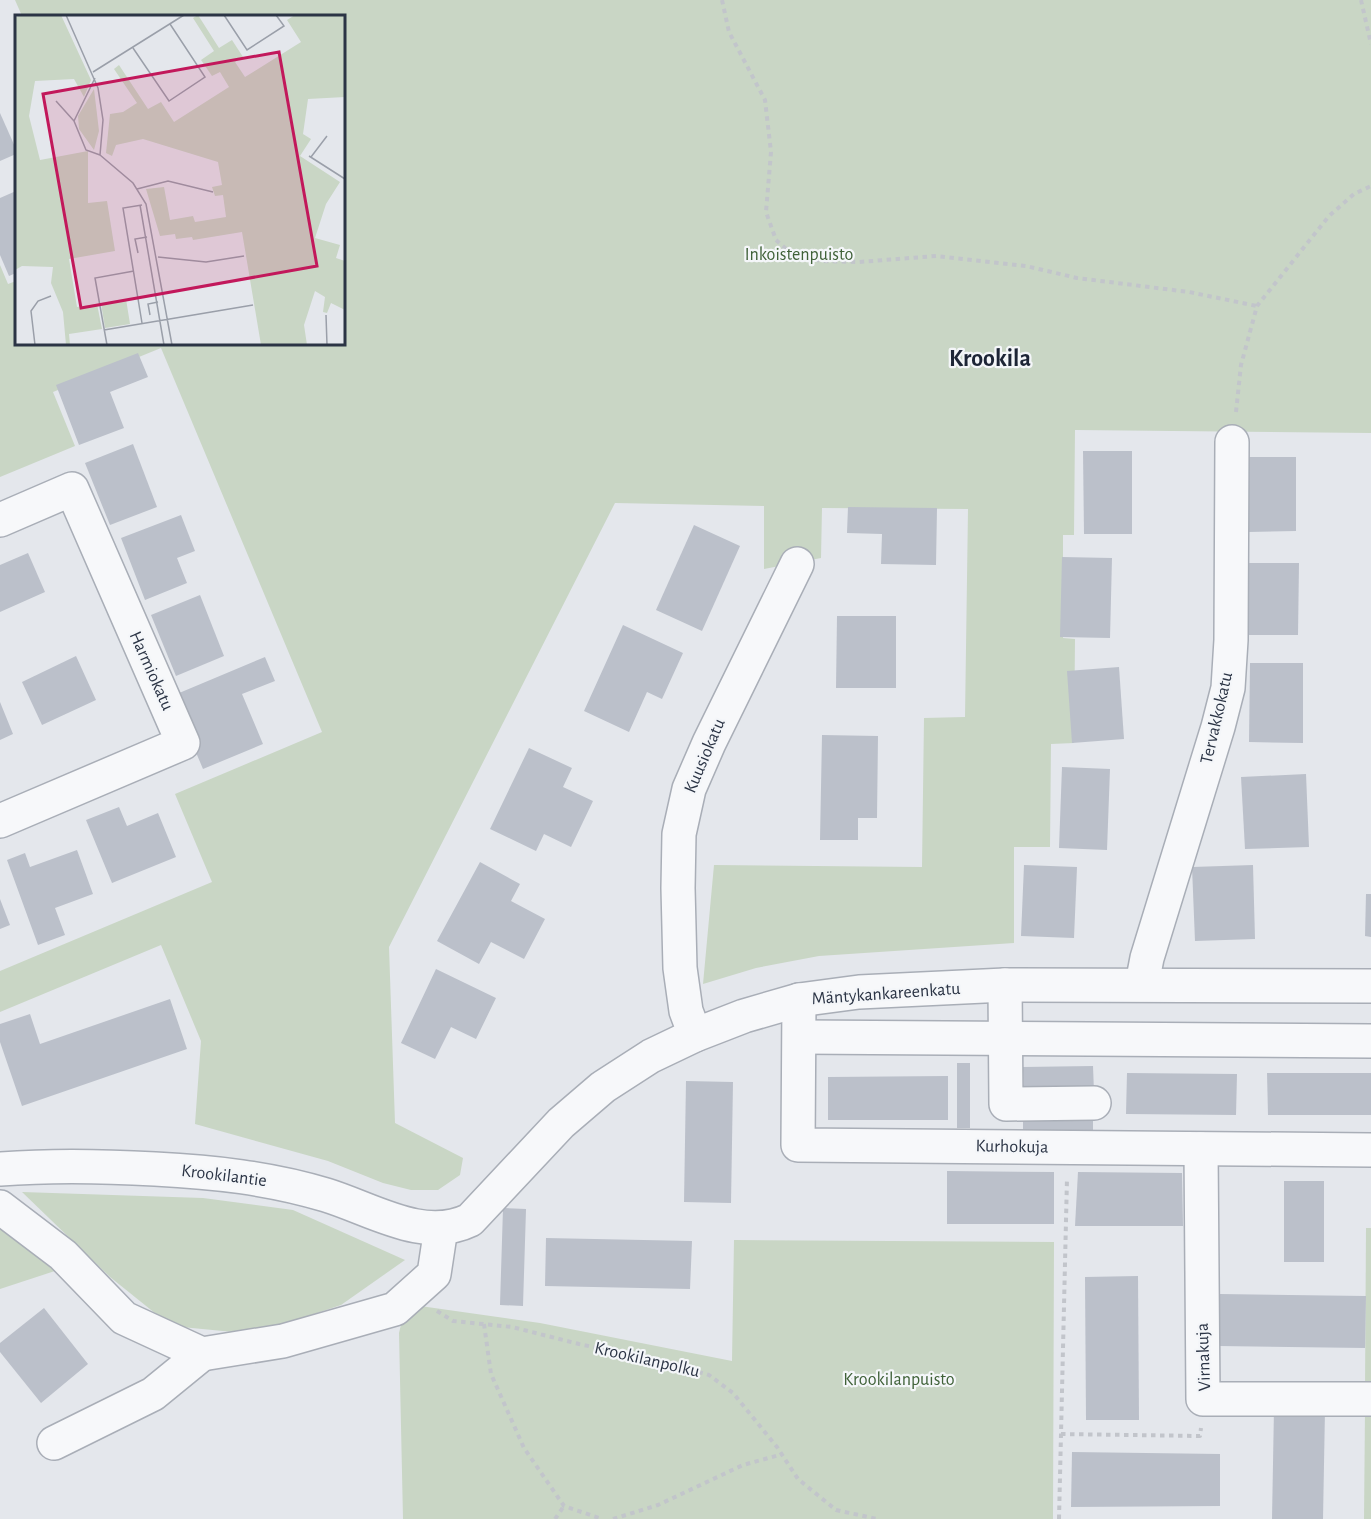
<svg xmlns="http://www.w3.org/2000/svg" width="1371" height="1519" viewBox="0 0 1371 1519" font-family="'Alegreya Sans',sans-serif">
<rect width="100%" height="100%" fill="#e4e7ec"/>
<g fill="#c9d6c5">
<path d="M15,0H1371V433L1075,430L1074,535H1063V638L1075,639L1074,743L1051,744L1050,847H1014V943L819,956L756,968L703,984L714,865L922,867L924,718L965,717L968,509L822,508L821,558L764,569V506L615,503L389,947L395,1123L463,1158L460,1175L438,1190H411L383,1183L328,1161L195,1124L201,1041L161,945L0,1012V971L212,882L175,794L322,732L161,348L53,392L75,446L0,477V265L8,284L16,281V344H344V16H22Z"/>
<path d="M22,1192L203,1198L293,1210L405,1260L341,1305L254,1334L171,1326L110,1277Z"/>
<path d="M0,1224L64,1268L0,1289Z"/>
<path d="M1366,1228H1371V1388H1365Z"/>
<path d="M734,1240L1054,1242L1053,1519H403L399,1333L406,1304L540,1323L732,1361Z"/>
<path d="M1365,1410H1371V1519H1364Z"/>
</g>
<g fill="#bbc0ca">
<path d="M0,113L16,149V154L0,161Z"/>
<path d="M16,191V273L9,276L0,255V198Z"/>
<path d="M138,353L148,377L110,392L124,428L79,445L56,385Z"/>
<path d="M133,444L157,507L110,525L85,463Z"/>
<path d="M1083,451H1132V534H1084Z"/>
<path d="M1248,457H1296V531L1248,532Z"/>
<path d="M848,507L937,508L936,565L881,564L882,534L847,533Z"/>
<path d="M181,515L195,551L177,558L187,583L145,600L121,538Z"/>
<path d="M694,525L740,546L702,631L656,610Z"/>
<path d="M28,553L45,592L0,612V565Z"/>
<path d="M1062,557L1112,558L1110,638L1060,637Z"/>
<path d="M1249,563H1299L1298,635H1249Z"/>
<path d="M200,595L224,656L176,676L151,615Z"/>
<path d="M837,616H896V688H836Z"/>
<path d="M623,625L683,653L662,699L647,692L629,732L584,711Z"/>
<path d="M76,656L96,700L42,725L22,682Z"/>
<path d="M265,657L275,681L242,694L263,744L203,769L172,696Z"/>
<path d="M1250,663H1303V743L1249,742Z"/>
<path d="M1119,667L1124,739L1072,743L1067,671Z"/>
<path d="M0,702L13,734L0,740Z"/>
<path d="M822,735L878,736L877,818H858V840H820Z"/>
<path d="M529,748L572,768L563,787L593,801L571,847L544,834L536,851L490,829Z"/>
<path d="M1062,767L1110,769L1107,850L1059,848Z"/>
<path d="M1306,774L1309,847L1245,849L1241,777Z"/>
<path d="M119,807L127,826L158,813L176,857L112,883L86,820Z"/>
<path d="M77,850L93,894L55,908L65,935L38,945L7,860L25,853L30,867Z"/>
<path d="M480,862L520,884L511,901L545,919L524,959L491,942L479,964L437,941Z"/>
<path d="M1024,865L1077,867L1074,938L1021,936Z"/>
<path d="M1253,865L1255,939L1195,941L1192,867Z"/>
<path d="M1366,894H1371V937L1365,936Z"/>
<path d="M0,899L10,925L0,929Z"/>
<path d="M436,969L496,998L476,1039L451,1027L435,1059L401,1043Z"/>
<path d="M170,999L187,1049L22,1106L0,1042V1024L30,1014L40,1044Z"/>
<rect x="957" y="1063" width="13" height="65"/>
<path d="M1093,1066L1094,1092L1024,1093L1023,1067Z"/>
<path d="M1127,1073L1237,1074L1236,1115L1126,1114Z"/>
<path d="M1267,1073H1371V1115H1268Z"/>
<path d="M948,1076V1120H828V1077Z"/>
<path d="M686,1081L733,1082L731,1203L684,1202Z"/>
<rect x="1023" y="1118" width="70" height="25"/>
<path d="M947,1171L1054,1172V1224H947Z"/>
<path d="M1078,1172L1182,1173L1183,1226H1075Z"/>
<rect x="1284" y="1181" width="40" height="81"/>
<path d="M503,1208L526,1209L523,1306L500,1305Z"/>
<path d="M546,1238L692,1241L690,1289L545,1286Z"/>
<path d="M1138,1276L1139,1420H1086L1085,1277Z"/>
<path d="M1220,1294L1366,1296L1365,1348L1219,1346Z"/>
<path d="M44,1308L88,1364L41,1403L0,1352V1343Z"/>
<path d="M1274,1408L1325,1409L1323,1519H1272Z"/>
<path d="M1072,1452L1220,1454V1506L1071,1507Z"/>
</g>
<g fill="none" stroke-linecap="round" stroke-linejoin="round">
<g stroke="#a9aeb7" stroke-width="36">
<g id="minor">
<path d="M0,520L72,489L183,743L0,821"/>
<path d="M1142,984L1147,958L1218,727L1228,688L1231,640L1232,442"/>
<path d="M1005,985L1006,1104L1094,1103"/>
<path d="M799,1000L798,1145L1371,1150"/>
<path d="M695,1035L686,1011L680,968L678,888L679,834L689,789L709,743L797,564"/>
<path d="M800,1037L1371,1041"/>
<path d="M1201,1149L1203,1399H1371"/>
<path d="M0,1169C52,1165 103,1166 155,1169C213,1172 270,1178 326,1195C372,1209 423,1243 470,1220L561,1123L603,1087L651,1056L695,1035L744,1016L799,1000L859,992L1005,985L1371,986"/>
<path d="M0,1207L63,1255L124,1318L202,1354L283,1341L395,1309L434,1274L441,1228"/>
<path d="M54,1443L153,1394L202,1354"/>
</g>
</g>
<g stroke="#c2c5cb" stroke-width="4" stroke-dasharray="4.5 4.5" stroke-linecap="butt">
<path d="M722,0L729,32L765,100L771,152L766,212L776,240L793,255L822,261L859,262L936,256L1026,266L1077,278L1189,292L1257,306"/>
<path d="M1361,0L1371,44"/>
<path d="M1236,412L1241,365L1257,306L1329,216L1354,194L1371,186"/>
<path d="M437,1311L453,1321L512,1327L579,1344L669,1363L709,1375L733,1393L777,1447L798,1479L836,1510L877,1519"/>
<path d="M484,1324L491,1374L524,1448L564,1506L602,1519"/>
<path d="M1061,1434L1200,1436L1201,1428"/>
<path d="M555,1519L564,1506"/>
<path d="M613,1519L658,1505L743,1465L783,1454"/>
<path d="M1059,1519L1067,1178"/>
</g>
<use href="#minor" stroke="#f7f8fa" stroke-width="33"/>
</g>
<g text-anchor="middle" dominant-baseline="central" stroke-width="4.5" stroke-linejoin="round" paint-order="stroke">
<g font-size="18" fill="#3f6138" stroke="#f4f6f9">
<text x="799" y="255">Inkoistenpuisto</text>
<text x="899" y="1380">Krookilanpuisto</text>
</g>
<g font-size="18" fill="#2b3445" stroke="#f4f6f9">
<text transform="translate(151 671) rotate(66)">Harmiokatu</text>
<text transform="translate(1217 718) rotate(-77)">Tervakkokatu</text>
<text transform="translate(705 756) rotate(-67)">Kuusiokatu</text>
<text transform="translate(886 994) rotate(-4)">Mäntykankareenkatu</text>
<text transform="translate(1012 1147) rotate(1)">Kurhokuja</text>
<text transform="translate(224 1176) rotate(7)">Krookilantie</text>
<text transform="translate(1204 1357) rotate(-92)">Virnakuja</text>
<text transform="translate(647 1360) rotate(13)">Krookilanpolku</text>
</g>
<g font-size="24" font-weight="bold" fill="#1d2536" stroke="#f4f6f9">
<text x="990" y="359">Krookila</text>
</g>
</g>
<g transform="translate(15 15)">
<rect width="330" height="330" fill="#e4e7ec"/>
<path d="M5,0H46L76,65L69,82L59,64L20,66L14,101L25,145L73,136V188L92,186L100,236L54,244L62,292L82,289L87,314L54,319L55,330H51L48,297L36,268L38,252L7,251L0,255V3ZM183,0L204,33L217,25L228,42L220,47L230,62L286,27L272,5L280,0H330V82L293,84L288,119L296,124L285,141L325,167L311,189L300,223L325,230L321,243L330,246V295L316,288L312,298L308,297L310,282L300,276L289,310L292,330H246L227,217L178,225L177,222L161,224L160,219L145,221L131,174L149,172L155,205L178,201L180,207L211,202L208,180L200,181L197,172L207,170L203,147L128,124L101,130L97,141L91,138L95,99L108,97L122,88L99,54L104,50L133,94L146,87L159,107L214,72L205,57L197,61L186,45L199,36L178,3ZM79,74L84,116L79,135L64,114L63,101ZM111,284L115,309L90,313L86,288Z" fill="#c9d6c5"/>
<path fill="none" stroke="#9a9fa9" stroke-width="1.5" d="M51,0L83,73L88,105L85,140M209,0L232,35L269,11L261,0M118,33L154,86L190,62L155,9M78,57L169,0M80,63L59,106L71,135L85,140M41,86L59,106M85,140L118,168L131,189L157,330M294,141L330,164M296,142L312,121M122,174L153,166L198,177M125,190L149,330M127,190L108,193L127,308M123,238L120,224L132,222M143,242L191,247L229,241M135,300L133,289L143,287M311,300L312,330M89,315L238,290M20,330L16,296L23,286L36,281M92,330L80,263L119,256"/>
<path fill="#c2185b" fill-opacity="0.15" stroke="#c2185b" stroke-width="3" d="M264,37L302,251L66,293L28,79Z"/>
<rect width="330" height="330" fill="none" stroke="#2b3445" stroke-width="3"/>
</g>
</svg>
